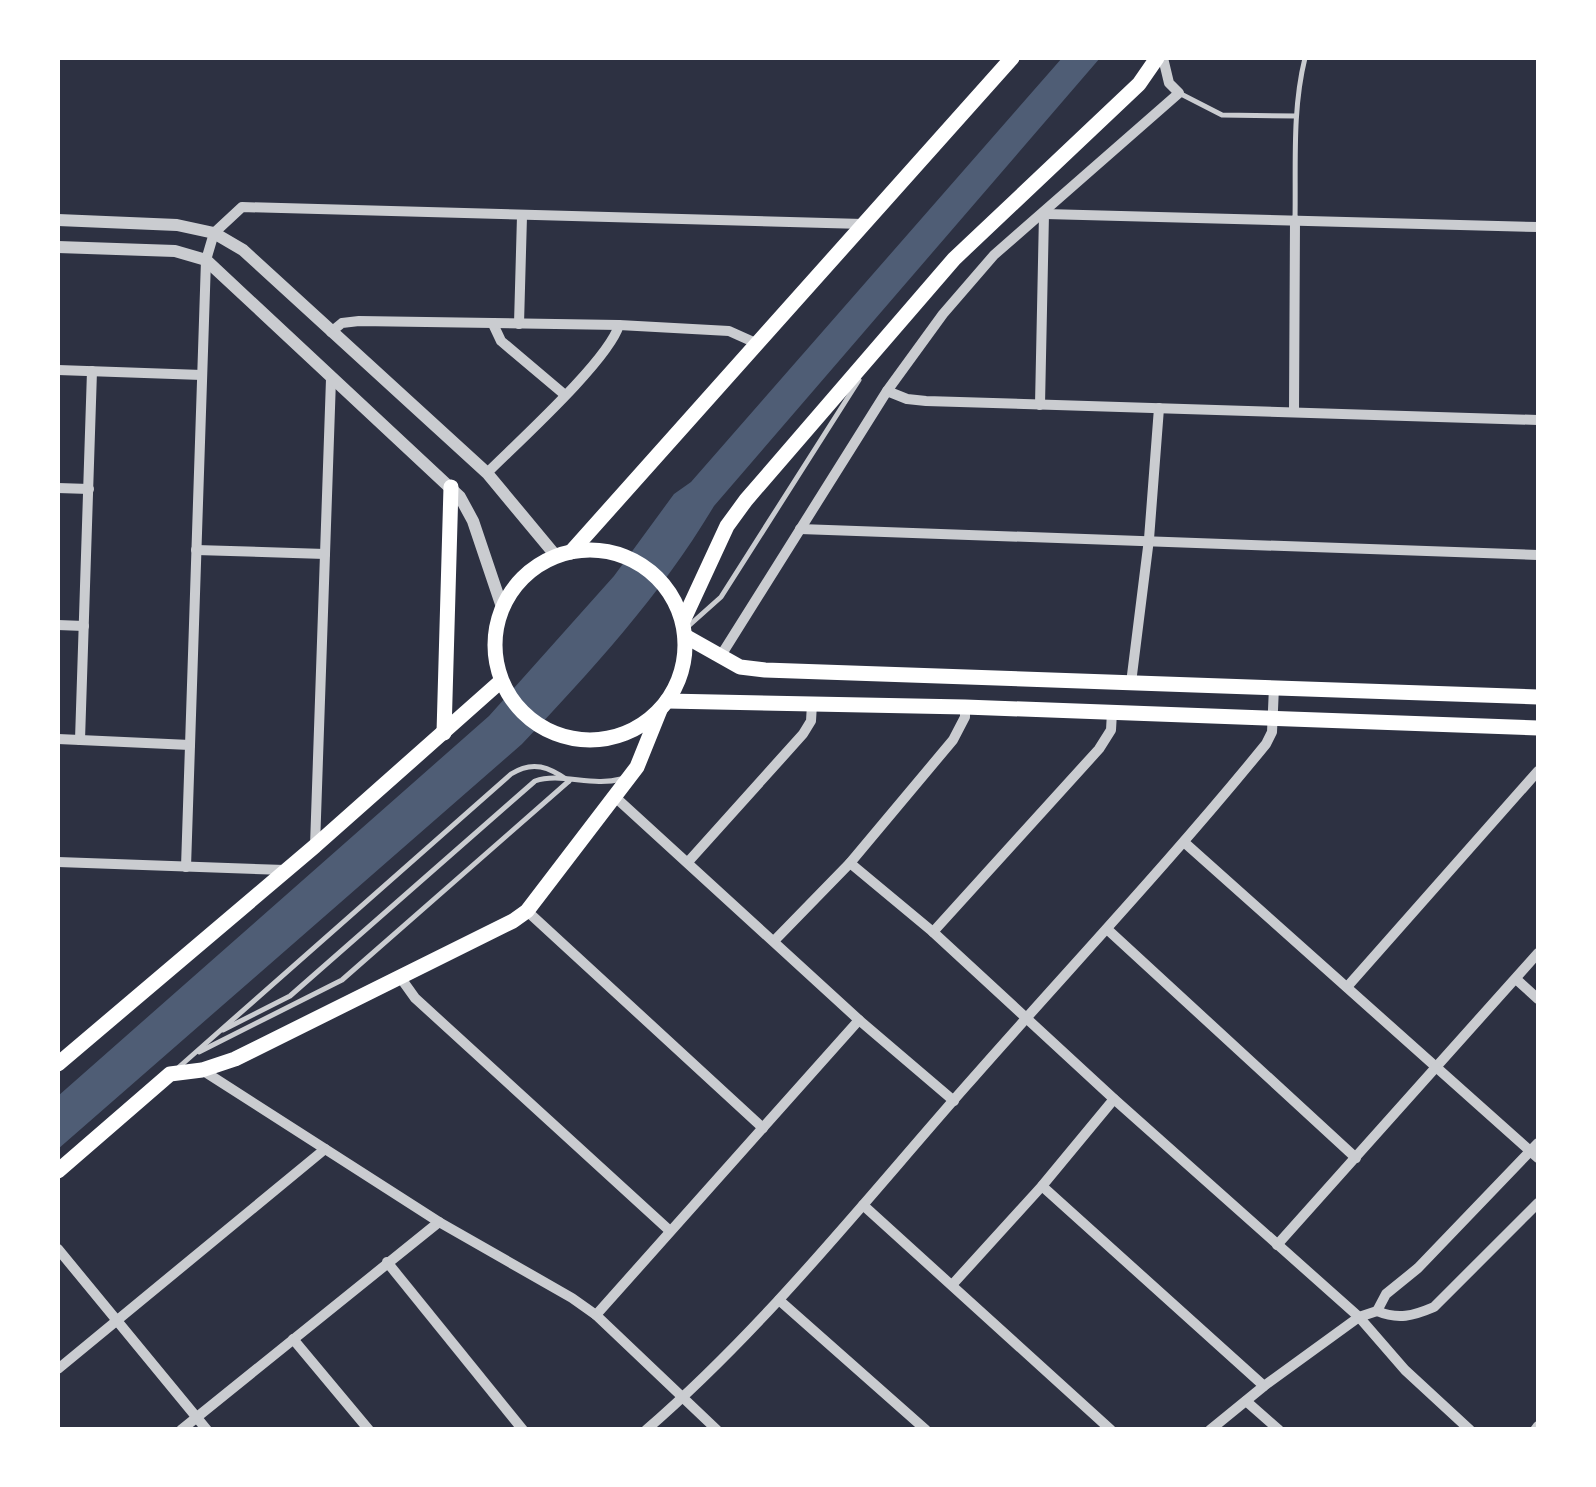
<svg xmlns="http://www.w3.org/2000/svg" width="1596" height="1487" viewBox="0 0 1596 1487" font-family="Overpass,sans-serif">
<rect width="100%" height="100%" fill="#2d3142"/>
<path fill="#4f5d75" d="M1062,58H1100L714,506C661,595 592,670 522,744L58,1149V1096L489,716L614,576L674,494L691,482Z"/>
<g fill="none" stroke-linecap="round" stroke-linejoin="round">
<g stroke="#caccd0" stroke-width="5">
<path d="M1179,93L1222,115L1296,116"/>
<path d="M1295,220C1296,166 1292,110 1305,58"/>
<path d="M684,630L721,597L859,380"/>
<path d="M223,1030L290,996L535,781C560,772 592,787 621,779"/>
<path d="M199,1052L342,980L569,781"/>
<path d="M179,1067L511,774C533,760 549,767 569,781"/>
</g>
<g stroke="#caccd0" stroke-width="10">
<path d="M1045,214L1538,227"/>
<path d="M493,324L501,341L565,395"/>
<path d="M519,324L522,216"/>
<path d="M331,332L342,323L359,321L619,325L729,331L758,344"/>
<path d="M58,370L202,375"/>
<path d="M887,391L907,399L926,401L1538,420"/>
<path d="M1040,405L1044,214"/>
<path d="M1294,412L1295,220"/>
<path d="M487,473C517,443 609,360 619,325"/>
<path d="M58,488L89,489"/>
<path d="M800,529L1538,555"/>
<path d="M196,550L325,554"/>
<path d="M58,625L84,626"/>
<path d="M720,657L887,391L943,314L994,255L1179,93L1169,83L1163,58"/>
<path d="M1131,683L1149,539L1159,408"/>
<path d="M58,739L190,745"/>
<path d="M80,740L92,371"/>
<path d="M614,796L859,1020L954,1101"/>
<path d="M1185,843L1538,1158"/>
<path d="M315,846L331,379"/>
<path d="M58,862L285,870"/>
<path d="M688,862L803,734L811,721L812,704"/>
<path d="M850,863L933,932L1114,1099L1359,1317L1405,1370L1470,1430"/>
<path d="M186,867L206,260L214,233L242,207L863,224"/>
<path d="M527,911L763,1128"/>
<path d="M1107,929L1356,1158"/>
<path d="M933,932L1099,749L1111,730L1112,712"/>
<path d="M774,941L850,863L953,740L965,717V707"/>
<path d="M400,977L415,998L670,1231"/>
<path d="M1516,979L1538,999"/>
<path d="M1347,987L1538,771"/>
<path d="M202,1070L439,1222L572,1298L596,1315L717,1430"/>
<path d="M1042,1186L1264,1386"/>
<path d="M863,1205L1111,1430"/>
<path d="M1277,1245L1538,953"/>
<path d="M58,1249L207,1430"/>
<path d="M387,1262L523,1430"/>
<path d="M952,1285L1042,1186L1114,1099"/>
<path d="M779,1300L926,1430"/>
<path d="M1377,1311L1386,1294L1418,1268L1538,1143"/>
<path d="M596,1315L859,1020"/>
<path d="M293,1339L369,1430"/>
<path d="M58,1369L325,1149"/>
<path d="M1246,1401L1279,1430"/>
<path d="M181,1430L439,1222"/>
<path d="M646,1430C765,1327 863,1203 966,1086C1066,972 1170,862 1266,744L1272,732L1274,687"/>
<path d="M1210,1430L1264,1386L1359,1317L1377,1311C1398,1320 1413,1316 1434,1307L1538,1203"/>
<path d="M1535,1430L1538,1426"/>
</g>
<g stroke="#caccd0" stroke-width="12">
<path d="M58,220L177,225L214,233L243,250L487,473L556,556"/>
<path d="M58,247L175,251L206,260L460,497L473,521L502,607"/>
</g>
<g stroke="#fff" stroke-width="15">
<circle cx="590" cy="645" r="95"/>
<path d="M571,552L1012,58"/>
<path d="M683,621L727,526L746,500L954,259L1139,84L1157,58"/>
<path d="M685,636L740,667L765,670L1538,697"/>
<path d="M667,701L965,707L1538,728"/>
<path d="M444,733L451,487"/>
<path d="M58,1064L315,846L501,681"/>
<path d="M58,1171L170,1074L202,1070L235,1059L513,921L527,911L637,767L660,710"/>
</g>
</g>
<rect width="1596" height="1487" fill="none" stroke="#ffffff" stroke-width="120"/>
</svg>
